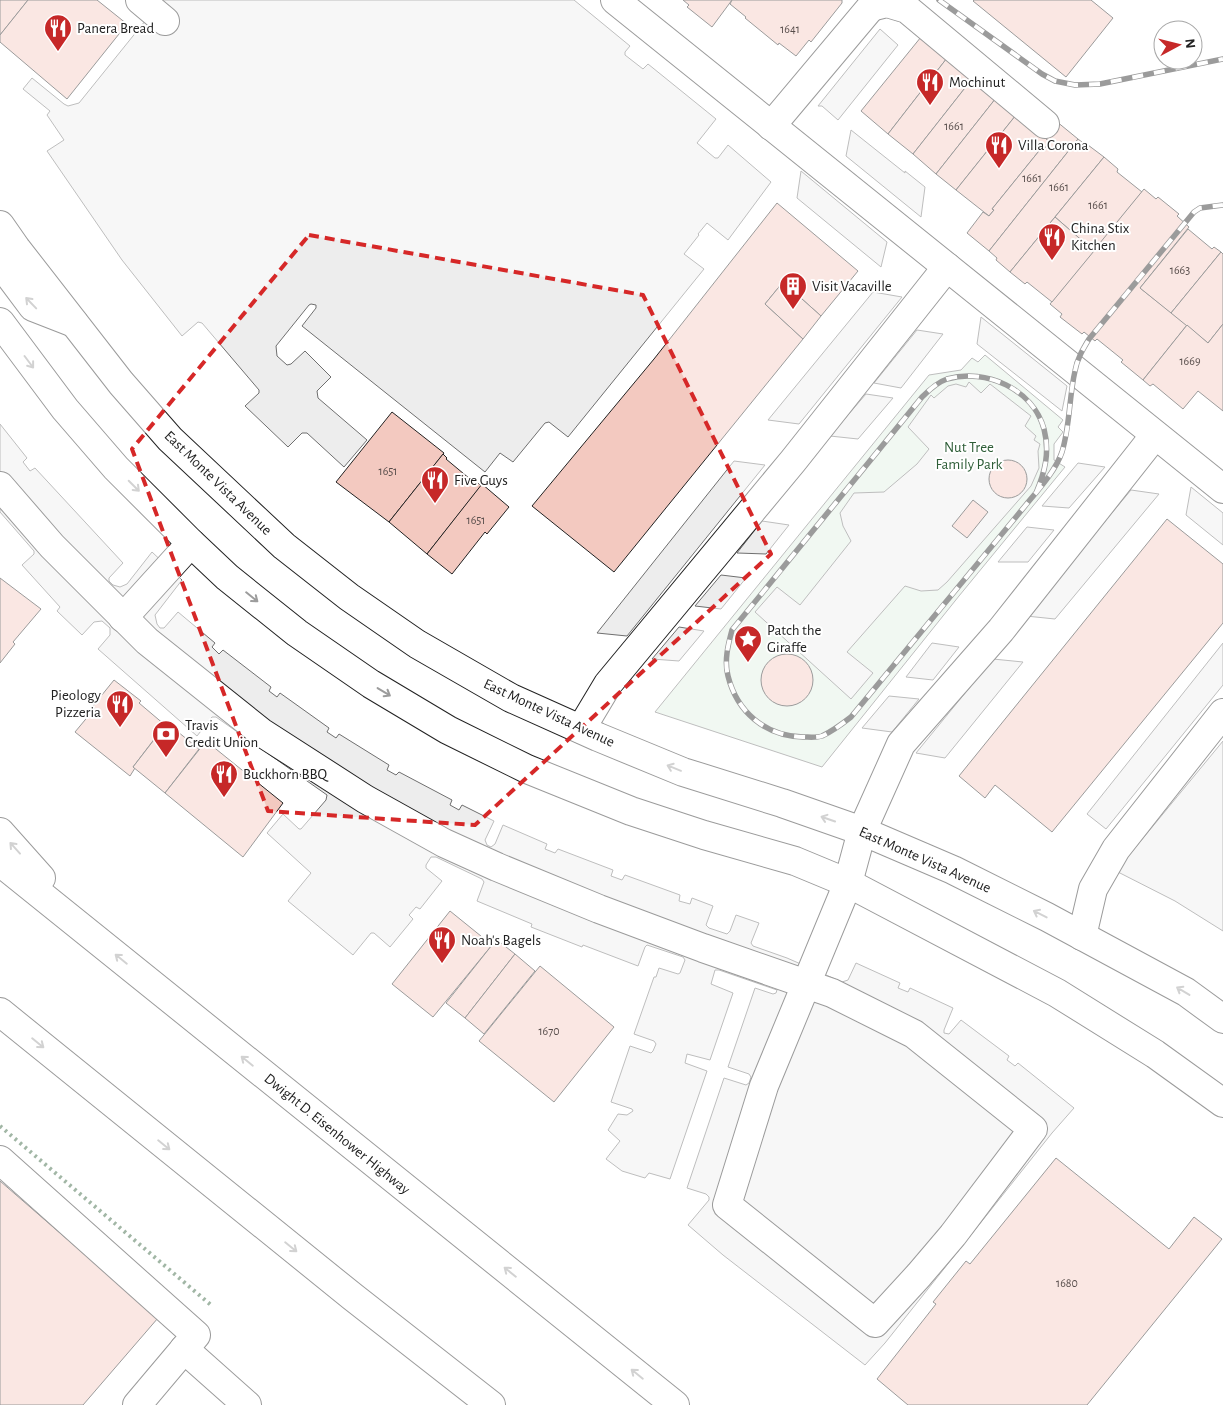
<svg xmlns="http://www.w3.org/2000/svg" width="1223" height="1405" viewBox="0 0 1223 1405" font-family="'Alegreya Sans',sans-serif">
<rect width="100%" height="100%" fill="#fff"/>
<path fill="#e0efe3" stroke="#6f6f6f" d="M985,355L1063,420L1058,427L1063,432L1054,444V460L1065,467L959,596L822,767L655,712L929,375L961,370L972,358L978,362Z"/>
<g fill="#ededed" stroke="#6f6f6f">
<path d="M162,0H574L630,46L625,52V55L643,69L648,64L716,119L697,143L715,158H718L728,145L771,182L728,240L707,223L698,234L699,235L684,254L704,269L568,437L549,422L545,423L513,462L500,453L485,472L302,326L316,308V305L311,304L309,305L276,346L277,356L287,365L291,364L305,351L331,377L317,391L318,398L367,440L344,467L307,433H302L288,447L245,406L259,393V390L202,323L198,322L182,336L122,260L47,151L64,140L47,115L50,111L23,89L32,78L64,104L68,106L79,103Z"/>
<path d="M880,29L898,45L838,120L822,106H818Z"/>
<path d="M851,130L905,173V171L925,187L921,217L846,156Z"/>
<path d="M801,171L887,242L881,267L797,198Z"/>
<path d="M873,292L902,297L799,424L768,420Z"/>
<path d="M981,317L1067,386L1062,411L977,344Z"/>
<path d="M917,330L943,334L901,388L874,383Z"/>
<path d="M969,382L981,393L990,384L1031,416L1025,426L1036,436L1034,440L1040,444L1038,451L1039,468L1031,486L947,582L938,590L921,591L905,586L847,652L873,673L851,699L755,612L777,587L800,605L851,541L843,526L840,513L854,493L884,492L917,464L929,449L908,427L931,395L934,398L948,386L956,384L966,387Z"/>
<path d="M866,394L893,398L858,439L830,436Z"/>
<path d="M0,424L27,458L23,462L30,471L35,468L123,563L109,578V581L113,585L120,587L127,584L152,552L182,580L155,615L157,624L160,628H164L178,612L215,643L212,647L219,654L223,650L271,687L269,691L277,697L280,693L329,728L327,732L336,738L339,734L389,765L387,770L396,775L399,772L452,800L450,805L459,810L462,805L494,821L485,840L487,845L491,847L495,844L503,825L547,844L545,849L555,853L558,849L613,870L611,876L622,880L625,875L680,895L679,901L690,904L692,898L713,906L706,925L709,928L727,934L730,931L736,915L759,923L751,943L753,946L787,958L842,982L848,980L856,963L900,983L898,988L908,992L910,988L953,1008L944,1030V1033L949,1034L961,1020L1009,1056L1007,1060L1015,1066L1018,1063L1074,1108L1052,1133L885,1343L865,1365L723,1255L688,1225L709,1200V1197L706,1194L687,1188L724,1078L746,1085L749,1083L751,1077L749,1074L728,1067L755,988L773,994L776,993L777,990L719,970H715L711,984L733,993L710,1060L687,1054L685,1063L707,1071L670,1179L649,1173L645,1178L622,1171L606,1159L620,1141L608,1130L618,1114L627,1115L633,1111L632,1109L611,1102L630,1046L651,1053L653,1051L656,1044L654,1041L634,1034L654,977H656L659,968L678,974L680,973L685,960L683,957L647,945L645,947L638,966L583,945L582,947L531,927L532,924L477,901L484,882L482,879L436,857H431L426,865V868L442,881L420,909L416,907L409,915L413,919L390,947L374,933H371L353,955L288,901L311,873L267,833L283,814L299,829H301L326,800L327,795L216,717H212L197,736L98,649L110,635V628L102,621L94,622L82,635L57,611L60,607L22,565L34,554V551L0,512Z"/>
<path d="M734,461L765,465L627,636L597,633Z"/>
<path d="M1078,463L1105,467L1069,508L1042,506Z"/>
<path d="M1191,487L1223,513V545L1186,515Z"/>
<path d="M1131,490L1159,494L1055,619L1026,616Z"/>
<path d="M762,521L789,525L766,554L737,553Z"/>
<path d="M1027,527L1054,530L1028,562H998Z"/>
<path d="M721,575L746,578L721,609L695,606Z"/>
<path d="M679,627L704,631L679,661L652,659Z"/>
<path d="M932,643L959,647L933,680L906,677Z"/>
<path d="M1223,643V685L1106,829L1087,814Z"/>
<path d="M993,659L1023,662L945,758L916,753Z"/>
<path d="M889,696L919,699L892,732L862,728Z"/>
<path d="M1223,741V931L1175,901L1116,871Z"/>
</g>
<g fill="#f3c9c0" stroke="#222">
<path d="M0,0H28L0,35Z"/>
<path d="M28,0H97L127,24L67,99L0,42V35Z"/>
<path d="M683,0H732L712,27L687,7L689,5Z"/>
<path d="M732,0H842V3L811,42L809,40L796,56L779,43L778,45L745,18L746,17L730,4Z"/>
<path d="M974,0H1091L1113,18L1066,77L973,1Z"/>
<path d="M921,37L947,58L888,134L861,111Z"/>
<path d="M947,58L972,79L913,154L888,134Z"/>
<path d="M972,79L996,98L936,174L913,154Z"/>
<path d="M996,98L1016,115L956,190L936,174Z"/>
<path d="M1016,115L1050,142L1045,148L1043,146L992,209L994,210L989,216L956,190Z"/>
<path d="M1056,121L1078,139L989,251L967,233L983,212L989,216L994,210L992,209L1043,146L1045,148L1050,142L1044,137Z"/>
<path d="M1078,139L1087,146L1088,145L1104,157L1010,272L996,260L997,258L989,251Z"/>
<path d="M1104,157L1118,169L1117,172L1142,192L1094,251L1055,217Z"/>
<path d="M1144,189L1156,199L1158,197L1179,214L1177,216L1189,227L1140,288L1187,325L1143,380L1121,362L1123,360L1097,339L1095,341L1084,332L1082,334L1060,317L1062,314L1050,304Z"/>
<path d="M777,203L858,271L821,316L783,282L765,304L803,339L614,572L532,506L654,359Z"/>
<path d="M1055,217L1094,251L1052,302L1027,282L1025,284L1010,272Z"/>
<path d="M1188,229L1212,249L1214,247L1221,252L1171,313L1140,288Z"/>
<path d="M1221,252L1223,254V324L1208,343L1171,313Z"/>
<path d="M783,282L821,316L803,339L765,304Z"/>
<path d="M1223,324V411L1198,391L1183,409L1153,384L1150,386L1143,380L1187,325L1208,343Z"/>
<path d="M392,412L444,453L389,522L336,482Z"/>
<path d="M443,454L447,458L446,459L476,484L477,482L481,486L427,554L389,522Z"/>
<circle cx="1008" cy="479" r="19"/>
<path d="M482,484L509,507L487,534L485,532L452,574L427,554Z"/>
<path d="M973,500L988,512L967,538L952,526Z"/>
<path d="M1167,519L1223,564V623L1052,832L995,785L985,798L959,776Z"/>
<path d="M0,578L41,609L13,642L15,644L0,663Z"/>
<circle cx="787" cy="680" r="26"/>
<path d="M114,680L141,701L139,703L165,725L133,767L135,768L130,776L75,732L95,708L93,706Z"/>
<path d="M167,723L199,749L165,793L133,767Z"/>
<path d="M206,741L283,803L243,857L165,793Z"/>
<path d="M450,911L492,945L433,1017L392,984Z"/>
<path d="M492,936L515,954L465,1018L446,1003L492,945L488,941Z"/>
<path d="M515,954L535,971L484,1034L465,1018Z"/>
<path d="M540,966L614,1027L554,1102L479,1041Z"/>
<path d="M1056,1158L1169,1249L1194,1217L1222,1239L1087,1405H908L877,1379L936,1304L933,1302L966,1261L970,1264Z"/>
<path d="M0,1181L158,1318L83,1405H0Z"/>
</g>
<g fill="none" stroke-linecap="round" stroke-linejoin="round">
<g stroke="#222" stroke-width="30">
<g id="minor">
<path d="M140,0L165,21"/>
<path d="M615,0L1223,489"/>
<path d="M871,7L887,3L907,9L1045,124"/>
<path d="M771,126L871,7L873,0"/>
<path d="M0,486L52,546L147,641L261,732L365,799L444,843L497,867L599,909L703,948L832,993L914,1034L1033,1129L953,1235L919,1275L875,1323L727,1205L764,1086L848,883L862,831L901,744L1001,630L1155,435"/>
<path d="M123,618L191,543"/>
<path d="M581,729L608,684L793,461L947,267"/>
<path d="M1082,936L1093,889L1116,849L1223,713"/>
<path d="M0,1160L196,1335L137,1405"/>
<path d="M184,1349L247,1405"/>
</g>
</g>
<g stroke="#222" stroke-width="30">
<g id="major">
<path d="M0,225L16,248L121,383L170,439L284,546L349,597L417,644L511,698L598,737L683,772L782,803L862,831L953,870L1047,917L1186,992L1223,1019"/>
<path d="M0,263L33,307L74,323"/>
<path d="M0,322L65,409L116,468L191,543L227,577L297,633L371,684L448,730L527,769L631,811L704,835L795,861L848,883L1057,993L1155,1054L1223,1103"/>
</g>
</g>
<g stroke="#222" stroke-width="30">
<g id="highway">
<path d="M0,832L41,878"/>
<path d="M0,862L675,1405"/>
<path d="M0,1012L353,1297L491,1405"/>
</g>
</g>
<use href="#minor" stroke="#fff" stroke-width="28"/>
<use href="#major" stroke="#fff" stroke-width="28"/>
<use href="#highway" stroke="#fff" stroke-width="28"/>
<g stroke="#222" stroke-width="5.5">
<g id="rail">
<path d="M939,0L1042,74L1055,81L1075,85L1100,84L1223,59"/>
<path d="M1036,493C1045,472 1050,452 1044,429C1033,389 986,368 947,379C938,382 929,390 922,397L732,630C728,645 724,661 728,676C737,712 765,736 803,737C809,737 816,738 822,736C833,731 842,724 851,717L1025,506C1038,490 1055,472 1062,452C1070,426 1069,397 1075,371C1077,359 1083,349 1089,339L1194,212L1200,208L1223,205"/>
</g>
</g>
<use href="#rail" stroke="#fff" stroke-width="4" stroke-dasharray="11" stroke-linecap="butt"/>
<path stroke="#2f5e38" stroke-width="4" stroke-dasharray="2.5 4" stroke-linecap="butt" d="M0,1126L211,1305"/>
</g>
<defs><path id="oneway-shaft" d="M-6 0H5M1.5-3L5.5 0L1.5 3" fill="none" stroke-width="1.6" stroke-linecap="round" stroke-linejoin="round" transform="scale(1.25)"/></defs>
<g stroke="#9c9c9c">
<use href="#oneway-shaft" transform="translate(31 303) rotate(-134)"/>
<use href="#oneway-shaft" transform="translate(29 362) rotate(53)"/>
<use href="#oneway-shaft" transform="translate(134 486) rotate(45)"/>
<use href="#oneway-shaft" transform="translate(252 597) rotate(39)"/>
<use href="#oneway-shaft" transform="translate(384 692) rotate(31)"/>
<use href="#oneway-shaft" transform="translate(674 768) rotate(-158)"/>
<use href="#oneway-shaft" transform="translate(828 819) rotate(-161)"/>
<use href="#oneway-shaft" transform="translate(15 848) rotate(-132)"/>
<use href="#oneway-shaft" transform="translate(1040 914) rotate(-153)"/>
<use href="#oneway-shaft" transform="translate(121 959) rotate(-141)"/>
<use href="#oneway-shaft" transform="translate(1183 991) rotate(-149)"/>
<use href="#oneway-shaft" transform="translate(38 1043) rotate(39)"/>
<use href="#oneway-shaft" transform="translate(247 1061) rotate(-141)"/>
<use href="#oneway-shaft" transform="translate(164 1145) rotate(39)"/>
<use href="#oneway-shaft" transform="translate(291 1247) rotate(39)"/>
<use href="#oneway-shaft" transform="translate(510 1272) rotate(-141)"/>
<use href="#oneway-shaft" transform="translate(637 1374) rotate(-141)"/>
</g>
<path d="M0 0H1223V1405H0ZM309,235L643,295L771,554L475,825L268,811L132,449Z" fill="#fff" fill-opacity=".55" fill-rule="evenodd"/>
<path fill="none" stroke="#d62828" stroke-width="4" stroke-dasharray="10 6" stroke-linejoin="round" d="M309,235L643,295L771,554L475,825L268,811L132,449Z"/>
<defs>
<g id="restaurant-pin" transform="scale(1.4375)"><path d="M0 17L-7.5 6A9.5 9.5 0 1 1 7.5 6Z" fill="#c62828" stroke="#fff"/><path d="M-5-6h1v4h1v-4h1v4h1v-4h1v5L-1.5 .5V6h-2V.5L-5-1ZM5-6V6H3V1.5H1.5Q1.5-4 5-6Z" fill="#fff"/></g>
<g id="building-pin" transform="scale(1.4375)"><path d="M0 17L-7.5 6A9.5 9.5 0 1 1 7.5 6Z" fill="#c62828" stroke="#fff"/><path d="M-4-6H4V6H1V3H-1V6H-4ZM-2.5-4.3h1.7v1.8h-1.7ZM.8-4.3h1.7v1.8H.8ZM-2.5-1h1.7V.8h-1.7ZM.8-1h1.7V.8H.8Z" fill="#fff"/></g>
<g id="sight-pin" transform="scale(1.4375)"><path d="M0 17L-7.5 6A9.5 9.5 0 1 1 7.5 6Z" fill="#c62828" stroke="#fff"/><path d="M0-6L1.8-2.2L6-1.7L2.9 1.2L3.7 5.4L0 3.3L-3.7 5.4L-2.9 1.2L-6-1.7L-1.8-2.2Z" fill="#fff"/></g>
<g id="bank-pin" transform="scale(1.4375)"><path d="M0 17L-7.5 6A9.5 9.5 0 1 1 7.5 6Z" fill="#c62828" stroke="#fff"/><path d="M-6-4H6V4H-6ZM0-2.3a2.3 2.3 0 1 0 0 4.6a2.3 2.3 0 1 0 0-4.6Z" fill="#fff"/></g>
</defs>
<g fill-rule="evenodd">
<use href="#restaurant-pin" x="58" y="28"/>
<use href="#restaurant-pin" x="930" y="82"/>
<use href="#restaurant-pin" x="999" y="145"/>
<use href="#restaurant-pin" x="1052" y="237"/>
<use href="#building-pin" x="793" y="286"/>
<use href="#restaurant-pin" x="435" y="480"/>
<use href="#sight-pin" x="748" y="639"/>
<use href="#restaurant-pin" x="120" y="704"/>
<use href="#bank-pin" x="166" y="734"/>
<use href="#restaurant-pin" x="224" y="774"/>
<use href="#restaurant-pin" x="442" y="940"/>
</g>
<g text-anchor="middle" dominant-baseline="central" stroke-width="4" stroke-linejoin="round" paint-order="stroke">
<g font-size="12" fill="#564c4a">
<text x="790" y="29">1641</text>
<text x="954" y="126">1661</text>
<text x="1032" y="178">1661</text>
<text x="1059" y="187">1661</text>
<text x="1098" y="205">1661</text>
<text x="1180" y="270">1663</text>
<text x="1190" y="361">1669</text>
<text x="388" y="471">1651</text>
<text x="476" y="520">1651</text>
<text x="549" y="1031">1670</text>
<text x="1067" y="1283">1680</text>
</g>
<g font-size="15" fill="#222" stroke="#fff" text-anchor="start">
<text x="77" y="28">Panera Bread</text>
<text x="949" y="82">Mochinut</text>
<text x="1018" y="145">Villa Corona</text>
<text x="1071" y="228">China Stix<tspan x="1071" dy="17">Kitchen</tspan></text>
<text x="812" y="286">Visit Vacaville</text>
<text x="454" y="480">Five Guys</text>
<text x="767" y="630">Patch the<tspan x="767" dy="17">Giraffe</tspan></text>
<text x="101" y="695" text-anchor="end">Pieology<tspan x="101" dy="17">Pizzeria</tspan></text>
<text x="185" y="725">Travis<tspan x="185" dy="17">Credit Union</tspan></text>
<text x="243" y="774">Buckhorn BBQ</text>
<text x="461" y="940">Noah's Bagels</text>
</g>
<g font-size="15" fill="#2f5e38" stroke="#fff">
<text x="969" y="447">Nut Tree<tspan x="969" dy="17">Family Park</tspan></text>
</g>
<g font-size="15" fill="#222" stroke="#fff">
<text transform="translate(218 483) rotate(44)">East Monte Vista Avenue</text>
<text transform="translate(549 713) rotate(25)">East Monte Vista Avenue</text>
<text transform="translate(925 860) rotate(24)">East Monte Vista Avenue</text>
<text transform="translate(337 1134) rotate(39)">Dwight D. Eisenhower Highway</text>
</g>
</g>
<g transform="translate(1178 45) rotate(83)"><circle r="24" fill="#ffffff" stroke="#a7a7a7"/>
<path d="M0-4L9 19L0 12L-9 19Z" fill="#c62828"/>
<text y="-8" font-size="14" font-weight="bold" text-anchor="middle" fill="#222222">N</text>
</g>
</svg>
